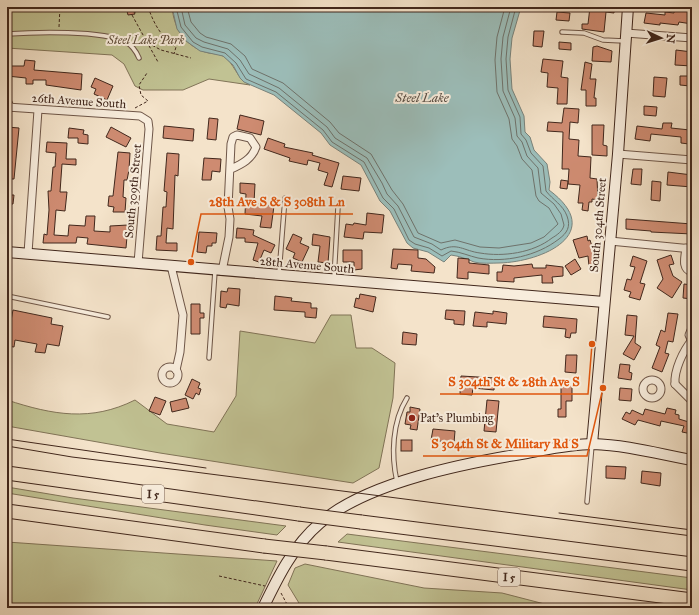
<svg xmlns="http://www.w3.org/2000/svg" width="699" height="615" viewBox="0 0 699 615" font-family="'IM FELL Great Primer',serif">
<rect width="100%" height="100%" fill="#f4e3ca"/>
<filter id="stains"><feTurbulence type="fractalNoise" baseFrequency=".005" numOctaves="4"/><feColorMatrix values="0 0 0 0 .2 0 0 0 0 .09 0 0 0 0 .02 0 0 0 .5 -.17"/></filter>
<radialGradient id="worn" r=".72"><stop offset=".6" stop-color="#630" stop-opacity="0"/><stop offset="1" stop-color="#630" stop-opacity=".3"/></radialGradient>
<g fill="#c1c293" stroke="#817458">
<path d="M7,7H172C174,28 184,45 205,52C210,54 217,53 223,56C235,63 236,79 250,85L209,79L183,90H143L135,86L124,64L112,55L7,48Z"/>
<path d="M331,315H351L356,348H372L395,363L393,398L379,468L353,483L160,453L7,426V400C53,415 91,422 135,400L167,424L214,432L236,396L240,331L315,343Z"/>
<path d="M7,487L73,498L286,526L277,535L205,525L7,493Z"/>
<path d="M347,534L692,578V590L338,542Z"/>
<path d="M7,542L277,561L255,608H230L219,604L215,608H7Z"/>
<path d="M305,564L424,588L502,593L560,608H302L288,585L295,568Z"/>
</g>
<path fill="#9cbeba" stroke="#78827b" d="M172,7H521L512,38L510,59L512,89L524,116L525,132L530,137L534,150L547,164L550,182L549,190C607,233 543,262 499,263C492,263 481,264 474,262C467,259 459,256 451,255L444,262L428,252L413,248L407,243L390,211L380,201L361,165L330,145L321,133L274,95L244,82L240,78L233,65L223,56L200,51L186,41L177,29Z"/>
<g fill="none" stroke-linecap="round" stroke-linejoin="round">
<g stroke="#6e726b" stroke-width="1">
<path d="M176,7L181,27L193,42L202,47L225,53L236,63L246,79L276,92L323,130L332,142L364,162L383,198L394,209L409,240L415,244L429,248L442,256L451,251C461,252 469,256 478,258C505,263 537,256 559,239C567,233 571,227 567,216C563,205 553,200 546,191L543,166L531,153L526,140L521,134L520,117L508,90L506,59L508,37L516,7"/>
<path d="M181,7L185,25L196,38L204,42L228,49L240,60L249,74L279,88L327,127L335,138L367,158L382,183L387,194L398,206L414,237L432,244L441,250C457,242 464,251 480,253C503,257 533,253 552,238C557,235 563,231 564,225L561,214L554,204L541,193L538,168L527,156L522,142L517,136L515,118L503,91L501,59L503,37L511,7"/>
<path d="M187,7L191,22L200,33L206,37L231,44L245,56L252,69L283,83L330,122L339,133L371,154L392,190L403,204L418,233L441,243L455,240L480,247L499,248L531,243L544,237L558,224L549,208L539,201L536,196L532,170L522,159L517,146L512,139L509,119L497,92L495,60L497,37L505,7"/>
</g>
</g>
<g fill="#ce8b71" stroke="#41271c">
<path d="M126,7H136V12H134L135,14L128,15Z"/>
<path d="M590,7H614V13L606,12L604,32L582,29V24H588Z"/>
<path d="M674,7H682V10L692,11V24L679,22L678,25L660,23V25L644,23L646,13L665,15V12L674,13Z"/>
<path d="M557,12L570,13L569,21L556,20Z"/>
<path d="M534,31H544L542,47L533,46Z"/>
<path d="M559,42L571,43V50L559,49Z"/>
<path d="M597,46L612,51L611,62L592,61L593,47Z"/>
<path d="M676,50L692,52V66L675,65Z"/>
<path d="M543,59L563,61L561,77L568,78L567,104H557L558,88L547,87L548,73L541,72Z"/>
<path d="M25,60L35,61L34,70L82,74L81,90L46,85V80H33V84H26V78L7,76V66H24Z"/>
<path d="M585,62L592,64L590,79H596L594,98H596V106H586V90H581Z"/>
<path d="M680,76H690V86L680,85Z"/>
<path d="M654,77L667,78L665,97L653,96Z"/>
<path d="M95,78L113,86L107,100L94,94L96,89L91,87Z"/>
<path d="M644,106L657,107L656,116L644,115Z"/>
<path d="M564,108L579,109L578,123L570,122L569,139L579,140L578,156L591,157L590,178L597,179L598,200L592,199V202H589L588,211L582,210L583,203H578L580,185L568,184L569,169H562L563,132L547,131L548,122L562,123Z"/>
<path d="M240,115L264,121L261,135L237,129Z"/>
<path d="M209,118L218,119L216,140L207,139Z"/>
<path d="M663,123H672L671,128L690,130V133H692V142H689V144L681,143V137L651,134L650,141L635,139L637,126L662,129Z"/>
<path d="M592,125H604L603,145L607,146V156L592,155Z"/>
<path d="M164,126L194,129L193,141L163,138Z"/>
<path d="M7,127L19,128L14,179H7Z"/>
<path d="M111,127L131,138L126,147L106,137Z"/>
<path d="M69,128L84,130L83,134L88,135V144L78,143V138H68Z"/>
<path d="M268,138L285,144L284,147L313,153L312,155L339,163L332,187L324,185L328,173L318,170L320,163L308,160L307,165L289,161L290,158L264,149Z"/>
<path d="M47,142L67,143L66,159H76V165L62,164L60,192H67L65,211L56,210L54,235L68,236L69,225L85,226L86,216H95L94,231L110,232V226L128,225L126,248L87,244L88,238L77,237L76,243H43L44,234L47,235L49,210L48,191H51L53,167H55L56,153L46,152Z"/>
<path d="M118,152L130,153L129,170L127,180H124L123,197L126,198L125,212H113L114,207L108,206L109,196H113Z"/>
<path d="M167,153L179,154L178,176L175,175L173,229L167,228L166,243H177V251L156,250L157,236H161L163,207H166L167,192L164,191Z"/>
<path d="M204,158L221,159L220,172L212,171L211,180H202Z"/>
<path d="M633,169H642L641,185L631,184Z"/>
<path d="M668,172L692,175V187L667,185Z"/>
<path d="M343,176L361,178L359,191L341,189Z"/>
<path d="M561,180L568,181L567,189L560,188Z"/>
<path d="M652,181L661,182L660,201L651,200Z"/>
<path d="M240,183L255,184L254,203L274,206L271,228L260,227L262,216L245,214L246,194L240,193Z"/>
<path d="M7,195H14L13,204H7Z"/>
<path d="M367,213L384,215L382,233L364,232L363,239L344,237L346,224L353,225L354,223L366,225Z"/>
<path d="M626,219L692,224V234L651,232V231L626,229Z"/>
<path d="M237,228L254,230L253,235L275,245L271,253L264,250L259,262L253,260L258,243L245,242V238H236Z"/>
<path d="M199,232L217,233L216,243H212V246H207L206,253L197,252Z"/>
<path d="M293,234L302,238L300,243L309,247L302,262L293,258L295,253L286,249Z"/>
<path d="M313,234L330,237L328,263L318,262L320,246L312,245Z"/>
<path d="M587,236L588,241L590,240L596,259H598L597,267L589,266L588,256L579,258L573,240Z"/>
<path d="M393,249L418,250V258L426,259L435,267L434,273L411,271L412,265L398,264L397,269L391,268Z"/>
<path d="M343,250H362V269L354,270V262H343Z"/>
<path d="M671,255L674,264L669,265L673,276L682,282L672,298L657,288L663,279L657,260Z"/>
<path d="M633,256L647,261L640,283L645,284L640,300L629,297L631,292L624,290L627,279L631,280L635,267L630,266Z"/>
<path d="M458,258L469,259V263L489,265V274L468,272V279L457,278Z"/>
<path d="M575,259L581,269L571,275L565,266Z"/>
<path d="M532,264L533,268H546V265L563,267V276L552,277L553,283H542V275L514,278V282L497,281V272H502L503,265L514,266Z"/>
<path d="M684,284L692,285V299L683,298Z"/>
<path d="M228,288L240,289L239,306L227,304L226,308L220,307L221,291L227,292Z"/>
<path d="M360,294L376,297L373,312L354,307L356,298L359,299Z"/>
<path d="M275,296L292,298L291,301L311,303V308H317L316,318L305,317V312L274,310Z"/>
<path d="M191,304H200V313H204V318H200V334H191Z"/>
<path d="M13,310L52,318L51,324L63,326L59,346L47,344L45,353L35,352L37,344L15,340L14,347L7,346V325L10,326Z"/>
<path d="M446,310L465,311L464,325L454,324V320L445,319Z"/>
<path d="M493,311L507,313L506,324L487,322V327L473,326L475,312L493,314Z"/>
<path d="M668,313L678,314L673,342L668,341L665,353L669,354L662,372L652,368L660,347L656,345L661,330L665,332Z"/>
<path d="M627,315L637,316L635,343L641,347L634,360L623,354L634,336L625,335Z"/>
<path d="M544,316L577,319L576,333H571L570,338L565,337L566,329L543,327Z"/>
<path d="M403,332L417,334L416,345L402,344Z"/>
<path d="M566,355H577L576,373L565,372Z"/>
<path d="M620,364L630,365L629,372L632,373L631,380L618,378Z"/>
<path d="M461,376L495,378L494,390L473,388L472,395L460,394Z"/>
<path d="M192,379L200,383L198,388L201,389L199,395L196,393L193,399L185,395Z"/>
<path d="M561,383L572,384V401H566V417H558V409H561Z"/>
<path d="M620,388L632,389L631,401L619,400Z"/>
<path d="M155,397L166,401L160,415L149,411Z"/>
<path d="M186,398L189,408L172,412L170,402Z"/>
<path d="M487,400L499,401L496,432L484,431Z"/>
<path d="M410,407L420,409L417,430L410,429L411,425L405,424L407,412H410Z"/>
<path d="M667,408L676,410L675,414L679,415V419L692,423V434L682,432L684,426L661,421L660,426L638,420L635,425L622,419L626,412L630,414L632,410L643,415L645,409L665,414Z"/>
<path d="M433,429L455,431L454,443L431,440Z"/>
<rect x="401" y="440" width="11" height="11"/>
<path d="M606,466L626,467L625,479L606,478Z"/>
<path d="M642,471L661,473L660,486L641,483Z"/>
</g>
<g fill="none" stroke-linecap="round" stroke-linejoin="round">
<g stroke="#6e5648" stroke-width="5.5">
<g id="lane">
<path d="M562,32L584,33L603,40L624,41"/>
<path d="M7,34C35,32 102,30 126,42C133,46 136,51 139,58"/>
<path d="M7,96L12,107"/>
<path d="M279,274L285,198"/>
<path d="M334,279L338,207"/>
<path d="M7,296L108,317"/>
<path d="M209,358L215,271"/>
<path d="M397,482C391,455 392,422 407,398"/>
<path d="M587,502L592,445"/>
</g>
</g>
<g stroke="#6e5648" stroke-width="9">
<g id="street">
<path d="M626,33L692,38"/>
<path d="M7,107L140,116L148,121L149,129L138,263"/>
<path d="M618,154L692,160"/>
<path d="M610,241L692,249"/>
<path d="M686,248C685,257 681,269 692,272"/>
<path d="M28,253L38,110"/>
<path d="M171,266L183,315L180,352L176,370"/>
<path d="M222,271L229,237L230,219L228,207L231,144L233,137L237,135L250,138L256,147C252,159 242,164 231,169"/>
<path d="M692,328L689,335L692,341"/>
<circle cx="170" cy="375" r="8"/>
<circle cx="652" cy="389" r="9"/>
<path d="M675,384C674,370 683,351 692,340"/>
<path d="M675,384L692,401"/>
</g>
</g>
<g stroke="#41271c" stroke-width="12">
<g id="secondary">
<path d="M7,252L604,302"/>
<path d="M592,444L618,154L628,7"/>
<path d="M263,608C278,577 293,546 320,523C367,482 466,463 527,453C549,449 571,444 593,444C627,445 659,454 692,460"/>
</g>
</g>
<g stroke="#41271c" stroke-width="15">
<g id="highway">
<path d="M7,473L299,514"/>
<path d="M7,511L264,546"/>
<path d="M361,522L692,564"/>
<path d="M326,553L692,600"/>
</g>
</g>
<g stroke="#41271c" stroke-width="1" stroke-dasharray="3 2" stroke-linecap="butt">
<path d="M148,7C154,24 161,37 176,47L174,54"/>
<path d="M136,9L147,7"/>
<path d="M132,15L158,62"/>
<path d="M59,27L60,7"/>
<path d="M148,43L161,50L191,58"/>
<path d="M135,108L148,101L141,95L139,85L147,73"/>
<path d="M219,576L265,586"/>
<path d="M281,593L289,608"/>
</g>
<use href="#lane" stroke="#f8eddd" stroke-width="3.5"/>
<use href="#street" stroke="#f8eddd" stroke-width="7"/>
<use href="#secondary" stroke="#f8eddd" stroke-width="10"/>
<use href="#highway" stroke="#f4e3ca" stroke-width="13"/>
<g stroke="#41271c" stroke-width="1">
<path d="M7,439L206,468"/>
<path d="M7,446L72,457L179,470L692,536"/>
<path d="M559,513L692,530"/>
</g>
<g stroke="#41271c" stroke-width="15" stroke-linecap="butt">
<g id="highway-bridge">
<path d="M299,514L361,522"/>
<path d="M264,546L326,553"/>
</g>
</g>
<use href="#highway-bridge" stroke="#f4e3ca" stroke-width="13"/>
</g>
<circle fill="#8f2418" stroke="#f8eddd" stroke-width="1.5" cx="412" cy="418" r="4"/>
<g text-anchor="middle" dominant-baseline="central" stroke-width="4" stroke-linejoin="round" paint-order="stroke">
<g fill="#f8eddd" stroke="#786256" stroke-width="1">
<rect x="142" y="485" width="22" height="18" rx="3"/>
<rect x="498" y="568" width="22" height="18" rx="3"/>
</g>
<g font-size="11" font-weight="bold" fill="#41271c">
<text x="153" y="494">I 5</text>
<text x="509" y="577">I 5</text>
</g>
<g font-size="12" font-style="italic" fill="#614e3a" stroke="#f8eddd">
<text x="146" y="40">Steel Lake Park</text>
</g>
<g font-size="12" fill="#41271c" stroke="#f8eddd">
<text transform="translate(79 101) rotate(4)">26th Avenue South</text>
<text transform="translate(133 191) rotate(-85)">South 309th Street</text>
<text transform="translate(598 225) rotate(-85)">South 304th Street</text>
<text transform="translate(307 265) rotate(5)">28th Avenue South</text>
</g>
<g font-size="12" fill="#41271c" stroke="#f8eddd" text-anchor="start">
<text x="420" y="418">Pat's Plumbing</text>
</g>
<g font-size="13" font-style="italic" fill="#584d44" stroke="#f8eddd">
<text x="422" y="98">Steel Lake</text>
</g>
</g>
<path fill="none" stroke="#e0560d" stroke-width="1.5" d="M191 262L201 214H353M592 344L588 394H440M603 388L587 456H423"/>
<g fill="#e0560d" stroke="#f8eddd" stroke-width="1.5">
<circle cx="191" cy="262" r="4"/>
<circle cx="592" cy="344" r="4"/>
<circle cx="603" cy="388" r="4"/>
</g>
<g font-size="13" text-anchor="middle" font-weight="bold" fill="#e0560d" stroke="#f8eddd" stroke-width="4" stroke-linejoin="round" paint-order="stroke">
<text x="277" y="206">28th Ave S &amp; S 308th Ln</text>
<text x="514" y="386">S 304th St &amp; 28th Ave S</text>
<text x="505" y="448">S 304th St &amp; Military Rd S</text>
</g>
<rect width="699" height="615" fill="none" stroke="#f4e3ca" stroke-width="24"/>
<rect x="8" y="8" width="683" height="599" fill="none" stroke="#41271c" stroke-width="2"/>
<rect x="12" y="12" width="675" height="591" fill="none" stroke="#41271c"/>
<g transform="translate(661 38) rotate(94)" stroke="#f8eddd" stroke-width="3" paint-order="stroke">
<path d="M0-3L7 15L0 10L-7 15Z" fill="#41271c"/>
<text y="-6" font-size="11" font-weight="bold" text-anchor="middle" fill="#41271c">N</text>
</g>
<rect width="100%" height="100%" filter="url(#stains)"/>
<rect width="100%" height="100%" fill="url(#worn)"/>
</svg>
